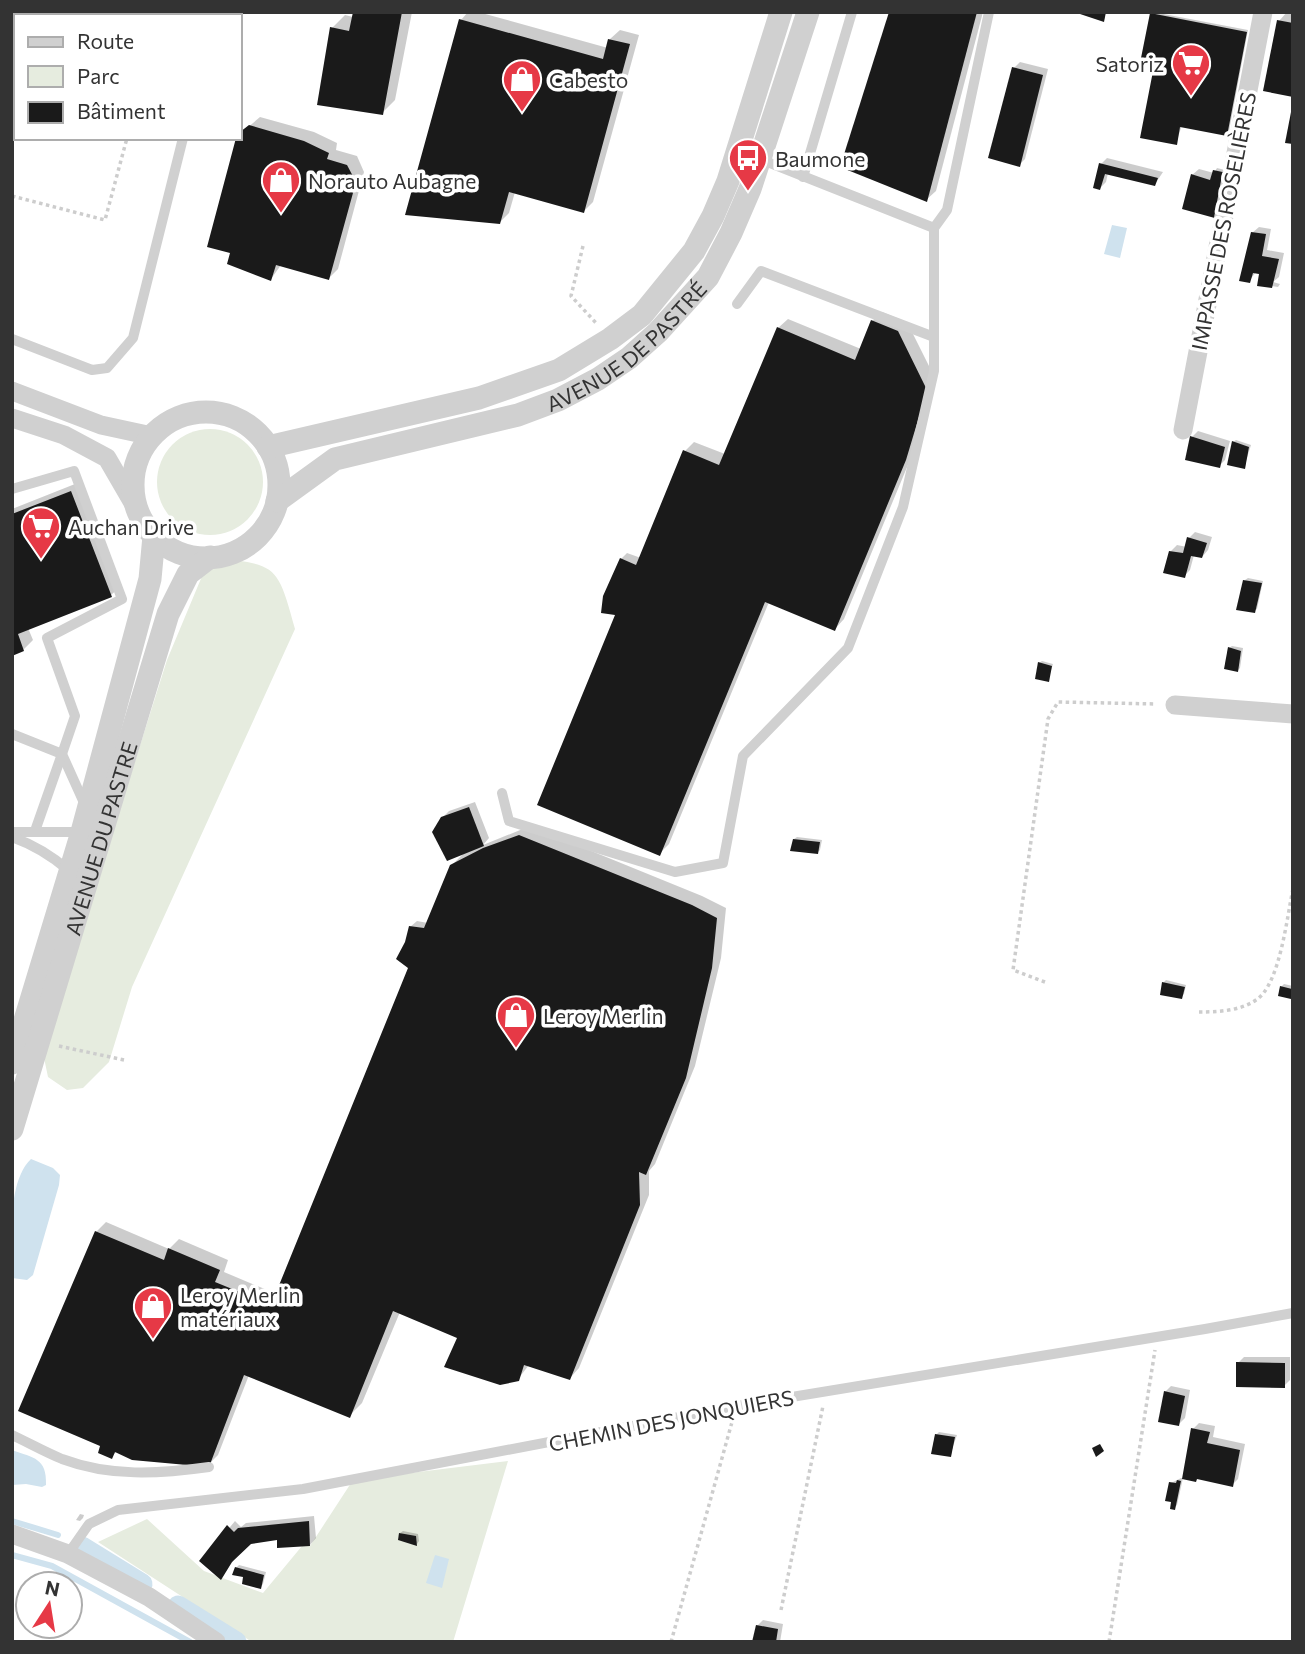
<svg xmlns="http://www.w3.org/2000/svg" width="1305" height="1654" viewBox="0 0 1305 1654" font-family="Commissioner,sans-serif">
<rect width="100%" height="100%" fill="#fff"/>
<g fill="#e6ecdf">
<circle cx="210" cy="482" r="53"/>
<path d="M210,557C277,565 277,563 295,629L132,987L109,1062L83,1088L67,1090L48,1077L43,1053L167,660Z"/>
<path d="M508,1461L453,1642H252L98,1542L147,1519L204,1571L263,1593L302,1546H310L353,1480Z"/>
</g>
<g fill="#cfe2ee">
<path d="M1112,225L1127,228L1120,258L1104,254Z"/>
<path d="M31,1159L53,1168L60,1175L59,1185L33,1275L27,1280L12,1278C12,1246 6,1183 31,1159Z"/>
<path d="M12,1450C34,1458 47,1458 46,1485L42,1487L26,1484L12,1485Z"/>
<path d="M435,1555L449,1559L442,1588L426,1583Z"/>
</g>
<g fill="#0003">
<path d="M12,12H19V16H16V24L12,28Z"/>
<path d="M354,12H412L395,100L382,113L332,28L345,15L353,17Z"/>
<path d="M468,12H478L608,48L610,39L620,30L639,35L593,202L584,211L515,192L509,213L500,222L461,20Z"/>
<path d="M891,12H983L936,191L926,200Z"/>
<path d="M1153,12L1248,30L1229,131L1226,134L1182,125L1176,143L1156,65L1152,14Z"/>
<path d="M1287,12H1293V95L1279,21Z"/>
<path d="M1020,62L1048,69L1025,159L1019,165L1014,68Z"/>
<path d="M260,117L314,132L337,143L336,150L357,156L364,172L338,269L329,278L281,265L271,279L232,252L240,134Z"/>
<path d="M1107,158L1163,172L1155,184L1108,173L1106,182L1100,188L1101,164Z"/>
<path d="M1217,168L1233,172L1228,212L1192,175L1199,169L1214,173Z"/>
<path d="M1259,227L1271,229L1267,250L1284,253L1279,277L1273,282L1280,284L1278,287L1259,284L1261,273L1256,272L1249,281L1252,233Z"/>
<path d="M882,312L907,322L936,380L915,448L844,619L835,629L769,602L669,844L660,853L618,614L621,559L627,553L641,558L685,451L694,442L725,454L778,328L788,319L861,349L872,321Z"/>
<path d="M1198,431L1230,441L1225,460L1219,466L1192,437Z"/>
<path d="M1236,440L1251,445L1244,467L1233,442Z"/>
<path d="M80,482L121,586L111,595L28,628L33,640L23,650L12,654V509Z"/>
<path d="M1195,532L1212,537L1208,550L1202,557L1194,555L1190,570L1184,576L1170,552L1177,545L1187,547L1189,538Z"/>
<path d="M1248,578L1263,581L1257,609L1254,611L1245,580Z"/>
<path d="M1232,646L1243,648L1240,668L1238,670L1229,648Z"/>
<path d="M1042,661L1053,664L1048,680L1039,663Z"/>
<path d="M475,802L489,838L483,845L530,826L702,896L726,908L721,958L695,1066L655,1164L649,1171V1195L579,1368L570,1378L529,1365L518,1379L459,1337L400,1312L362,1403L349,1416L249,1375L218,1455L208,1465L117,1451L111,1457L103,1445L96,1232L106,1222L169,1249L179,1239L228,1260L224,1272L279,1295L413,960L407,943L410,927L417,921L428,923L451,866L465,852L442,818L449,811Z"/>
<path d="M797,837L822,840L820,850L817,853L794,839Z"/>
<path d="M1166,980L1186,985L1184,994L1181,997L1163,983Z"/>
<path d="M1284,984L1293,986V995L1290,998L1281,987Z"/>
<path d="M1244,1357H1290V1380L1284,1386L1238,1363Z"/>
<path d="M1171,1386L1190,1390L1185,1418L1179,1424L1165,1392Z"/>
<path d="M1199,1423L1215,1426L1213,1437L1245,1444L1238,1479L1232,1485L1193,1429Z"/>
<path d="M939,1432L957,1435L950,1455L936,1435Z"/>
<path d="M1181,1478H1183L1177,1505L1174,1508L1171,1483Z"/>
<path d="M80,1514L84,1515L83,1518L80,1521L76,1520Z"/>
<path d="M314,1516L316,1538L310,1545L278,1538L250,1542L238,1554L221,1578L202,1561L235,1521L241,1527L246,1523Z"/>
<path d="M403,1531L418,1534L419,1541L417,1544L400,1533Z"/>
<path d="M239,1565L266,1572L263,1584L261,1587L245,1576L236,1568Z"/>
<path d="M763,1620L783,1624L780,1642H754L757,1626Z"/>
</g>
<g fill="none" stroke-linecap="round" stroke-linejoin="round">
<g stroke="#cfe2ee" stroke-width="6">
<path d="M12,1521L58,1535"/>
<path d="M12,1555L52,1566L190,1642"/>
</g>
<g stroke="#cfe2ee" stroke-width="21">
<path d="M82,1547L142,1584"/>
<path d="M178,1606L236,1642"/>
</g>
</g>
<g fill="#1a1a1a">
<path d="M353,12H402L383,115L317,105L330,27L349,31Z"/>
<path d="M889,12H977L927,202L840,167Z"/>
<path d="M1074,12H1106L1104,22Z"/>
<path d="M1150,13L1247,32L1227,136L1180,127L1177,145L1140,138L1154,66L1140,63Z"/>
<path d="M459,19L603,59L608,39L630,44L584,213L509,192L500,224L405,215Z"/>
<path d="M1277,20L1293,23V97L1263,91Z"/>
<path d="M1012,67L1043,75L1020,167L988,158Z"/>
<path d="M1292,107H1293V144L1285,143Z"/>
<path d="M249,125L304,141L329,153L327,159L347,165L356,182L329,280L276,265L271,281L227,264L230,253L207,247L236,138H240V132Z"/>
<path d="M1099,163L1158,178L1155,186L1105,174L1100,190L1093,188Z"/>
<path d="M1213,170L1232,174L1222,220L1182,209L1191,174L1210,180Z"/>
<path d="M1251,232L1266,234L1262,256L1279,259L1272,288L1257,286L1259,274L1253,273L1250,283L1239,281Z"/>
<path d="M871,320L898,331L927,390L906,460L835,631L765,602L660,856L537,805L615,615L601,613L603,596L620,558L636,565L683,450L719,465L777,327L855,360Z"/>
<path d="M1190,436L1225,447L1220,468L1185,460Z"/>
<path d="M1232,441L1249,447L1245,469L1227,465Z"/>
<path d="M71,491L112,597L18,634L24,651L12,656V514Z"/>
<path d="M1187,537L1207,543L1202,558L1191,556L1185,578L1163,573L1169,551L1183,553Z"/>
<path d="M1243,580L1262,583L1255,613L1236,610Z"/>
<path d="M1228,647L1241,651L1238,672L1224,669Z"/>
<path d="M1038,662L1052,666L1049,682L1035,679Z"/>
<path d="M469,807L484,846L447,861L432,832L441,817Z"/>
<path d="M519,835L692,905L717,918L712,968L686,1078L646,1175L639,1172L640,1205L570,1380L524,1365L519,1381L500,1385L444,1367L457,1338L393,1311L350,1418L244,1375L209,1467L132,1460L115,1452L112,1459L98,1453L100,1446L18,1411L95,1231L164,1260L168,1248L220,1270L215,1282L271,1305L408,968L396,959L405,942L409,926L424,928L450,865L483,848Z"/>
<path d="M793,839L820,842L818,854L790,851Z"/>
<path d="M1162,982L1185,987L1182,999L1160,995Z"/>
<path d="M1280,986L1292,989L1291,999L1278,996Z"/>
<path d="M1236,1362L1285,1363V1388L1236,1387Z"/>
<path d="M1164,1391L1185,1396L1179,1426L1158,1422Z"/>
<path d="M1191,1428L1210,1432L1207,1443L1240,1450L1233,1487L1197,1479L1196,1482L1182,1479Z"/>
<path d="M935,1434L955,1437L951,1457L931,1454Z"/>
<path d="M1100,1444L1104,1451L1096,1457L1092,1448Z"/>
<path d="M1177,1480L1181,1481L1175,1510L1170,1509L1171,1502L1165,1501L1169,1482L1176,1483Z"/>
<path d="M309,1521L310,1546L277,1548V1540L251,1544L232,1562L221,1580L199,1561L227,1525L234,1532L238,1528Z"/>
<path d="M399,1533L416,1536L417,1546L398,1540Z"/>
<path d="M235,1567L264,1575L261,1589L242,1584L243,1577L232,1575Z"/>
<path d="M756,1625L778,1629L776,1642H752Z"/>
</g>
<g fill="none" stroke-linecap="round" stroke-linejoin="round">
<g stroke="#cdcdcd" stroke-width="3.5" stroke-dasharray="3.5 3.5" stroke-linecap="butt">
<path d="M183,16L184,12"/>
<path d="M12,196L105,220L127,138"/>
<path d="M583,246L571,296L597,324"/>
<path d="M1045,982L1013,970L1048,719L1058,702L1156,704"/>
<path d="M1199,1012C1218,1012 1240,1011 1256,1000C1280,985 1287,916 1293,889"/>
<path d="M59,1046L124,1060"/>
<path d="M781,1610L823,1406"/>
<path d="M671,1642L732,1422"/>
<path d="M1109,1642L1155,1350"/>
</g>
<g stroke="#d0d0d0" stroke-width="10">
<path d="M12,52L16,53"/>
<path d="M760,159L934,228L947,210L989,12"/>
<path d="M803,177L852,12"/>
<path d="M737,304L761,271L934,337"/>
<path d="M12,339L92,370L107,368L133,338L183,138"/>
<path d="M12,489L74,471L122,599L47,638L75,716L62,754L12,734"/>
<path d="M62,754L85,805"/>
<path d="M502,793L509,821L675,872L723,863L743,756L848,648L903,507L934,371V228"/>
<path d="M35,831L62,754"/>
<path d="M12,832H82"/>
<path d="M12,837C34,845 51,855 68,870"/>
<path d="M12,1435C29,1443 45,1452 62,1459C110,1477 159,1474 209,1467"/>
<path d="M68,1554L89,1524L118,1510L303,1489L737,1406L1205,1329L1293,1313"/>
</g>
<g stroke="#d0d0d0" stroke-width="19">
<path d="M12,391L101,425L152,436"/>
<path d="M12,418L64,435L107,458L136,508"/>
<path d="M1183,430L1263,12"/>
<path d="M1175,705L1293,714"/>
<path d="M12,1534L68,1554L149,1597L216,1642"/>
</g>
<g stroke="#d0d0d0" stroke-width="23">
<circle cx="206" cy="485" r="73"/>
<path d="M268,447L479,398L559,370L610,339L642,315L694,251L713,216L728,181L781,12"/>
<path id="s1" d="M277,501L335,459L518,415L558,400L598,379L629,358L658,332L708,277L731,233L750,189L808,12"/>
<path d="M12,1063L82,832L150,579L154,536"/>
<path id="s2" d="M12,1129L168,614L188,574L210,557"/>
</g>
</g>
<defs>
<g id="supermarket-pin" transform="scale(2.0125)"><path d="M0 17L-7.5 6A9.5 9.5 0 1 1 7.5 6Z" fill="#e63946" stroke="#fff"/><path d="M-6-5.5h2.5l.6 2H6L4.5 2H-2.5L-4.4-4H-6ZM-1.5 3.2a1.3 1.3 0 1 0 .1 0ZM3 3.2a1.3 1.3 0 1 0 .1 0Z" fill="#fff"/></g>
<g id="shop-pin" transform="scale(2.0125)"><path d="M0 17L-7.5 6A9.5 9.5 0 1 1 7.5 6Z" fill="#e63946" stroke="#fff"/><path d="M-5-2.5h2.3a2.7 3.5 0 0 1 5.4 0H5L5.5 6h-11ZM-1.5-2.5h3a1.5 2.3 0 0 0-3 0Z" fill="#fff"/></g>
<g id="bus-pin" transform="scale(2.0125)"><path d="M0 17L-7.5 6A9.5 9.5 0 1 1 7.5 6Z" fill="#e63946" stroke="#fff"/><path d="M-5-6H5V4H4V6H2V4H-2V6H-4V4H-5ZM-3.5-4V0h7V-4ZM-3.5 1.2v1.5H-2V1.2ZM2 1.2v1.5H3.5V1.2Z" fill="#fff"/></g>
</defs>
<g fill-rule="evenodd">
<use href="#supermarket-pin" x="1191" y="63"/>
<use href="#shop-pin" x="522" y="79"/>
<use href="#bus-pin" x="748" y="158"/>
<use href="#shop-pin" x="281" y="180"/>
<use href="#supermarket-pin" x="41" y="526"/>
<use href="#shop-pin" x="516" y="1015"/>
<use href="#shop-pin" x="153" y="1306"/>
</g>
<g text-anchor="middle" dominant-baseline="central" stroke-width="7" stroke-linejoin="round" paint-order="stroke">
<g font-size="21" fill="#333" stroke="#fff" text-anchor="start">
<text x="1164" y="63" text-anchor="end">Satoriz</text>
<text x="549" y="79">Cabesto</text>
<text x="775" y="158">Baumone</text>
<text x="308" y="180">Norauto Aubagne</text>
<text x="68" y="526">Auchan Drive</text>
<text x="543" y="1015">Leroy Merlin</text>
<text x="180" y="1294">Leroy Merlin<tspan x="180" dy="24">matériaux</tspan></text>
</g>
<g font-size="21" fill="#333" stroke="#fff">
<text transform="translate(1223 221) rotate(-79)">IMPASSE DES ROSELIÈRES</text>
<text stroke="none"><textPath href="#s1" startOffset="390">AVENUE DE PASTRÉ</textPath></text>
<text stroke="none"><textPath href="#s2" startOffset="304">AVENUE DU PASTRE</textPath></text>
<text transform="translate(671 1420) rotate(-11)">CHEMIN DES JONQUIERS</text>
</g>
</g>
<rect width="1305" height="1654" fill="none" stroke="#333333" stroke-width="28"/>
<rect x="14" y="14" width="228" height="126" fill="#ffffff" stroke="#adadad" stroke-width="2"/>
<rect x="28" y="37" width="35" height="10" fill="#d0d0d0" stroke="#adadad" stroke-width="2"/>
<text x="77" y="49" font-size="21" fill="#333333">Route</text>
<rect x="28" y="66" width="35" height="21" fill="#e6ecdf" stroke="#adadad" stroke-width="2"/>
<text x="77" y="84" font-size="21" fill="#333333">Parc</text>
<rect x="28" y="102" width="35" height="21" fill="#1a1a1a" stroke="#adadad" stroke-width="2"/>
<text x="77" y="119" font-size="21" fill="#333333">Bâtiment</text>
<g transform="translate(49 1605) rotate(12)"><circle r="33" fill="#ffffff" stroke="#adadad" stroke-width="2"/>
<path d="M0-5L12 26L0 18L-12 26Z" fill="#e63946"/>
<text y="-10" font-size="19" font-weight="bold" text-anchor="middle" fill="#333333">N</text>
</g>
</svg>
